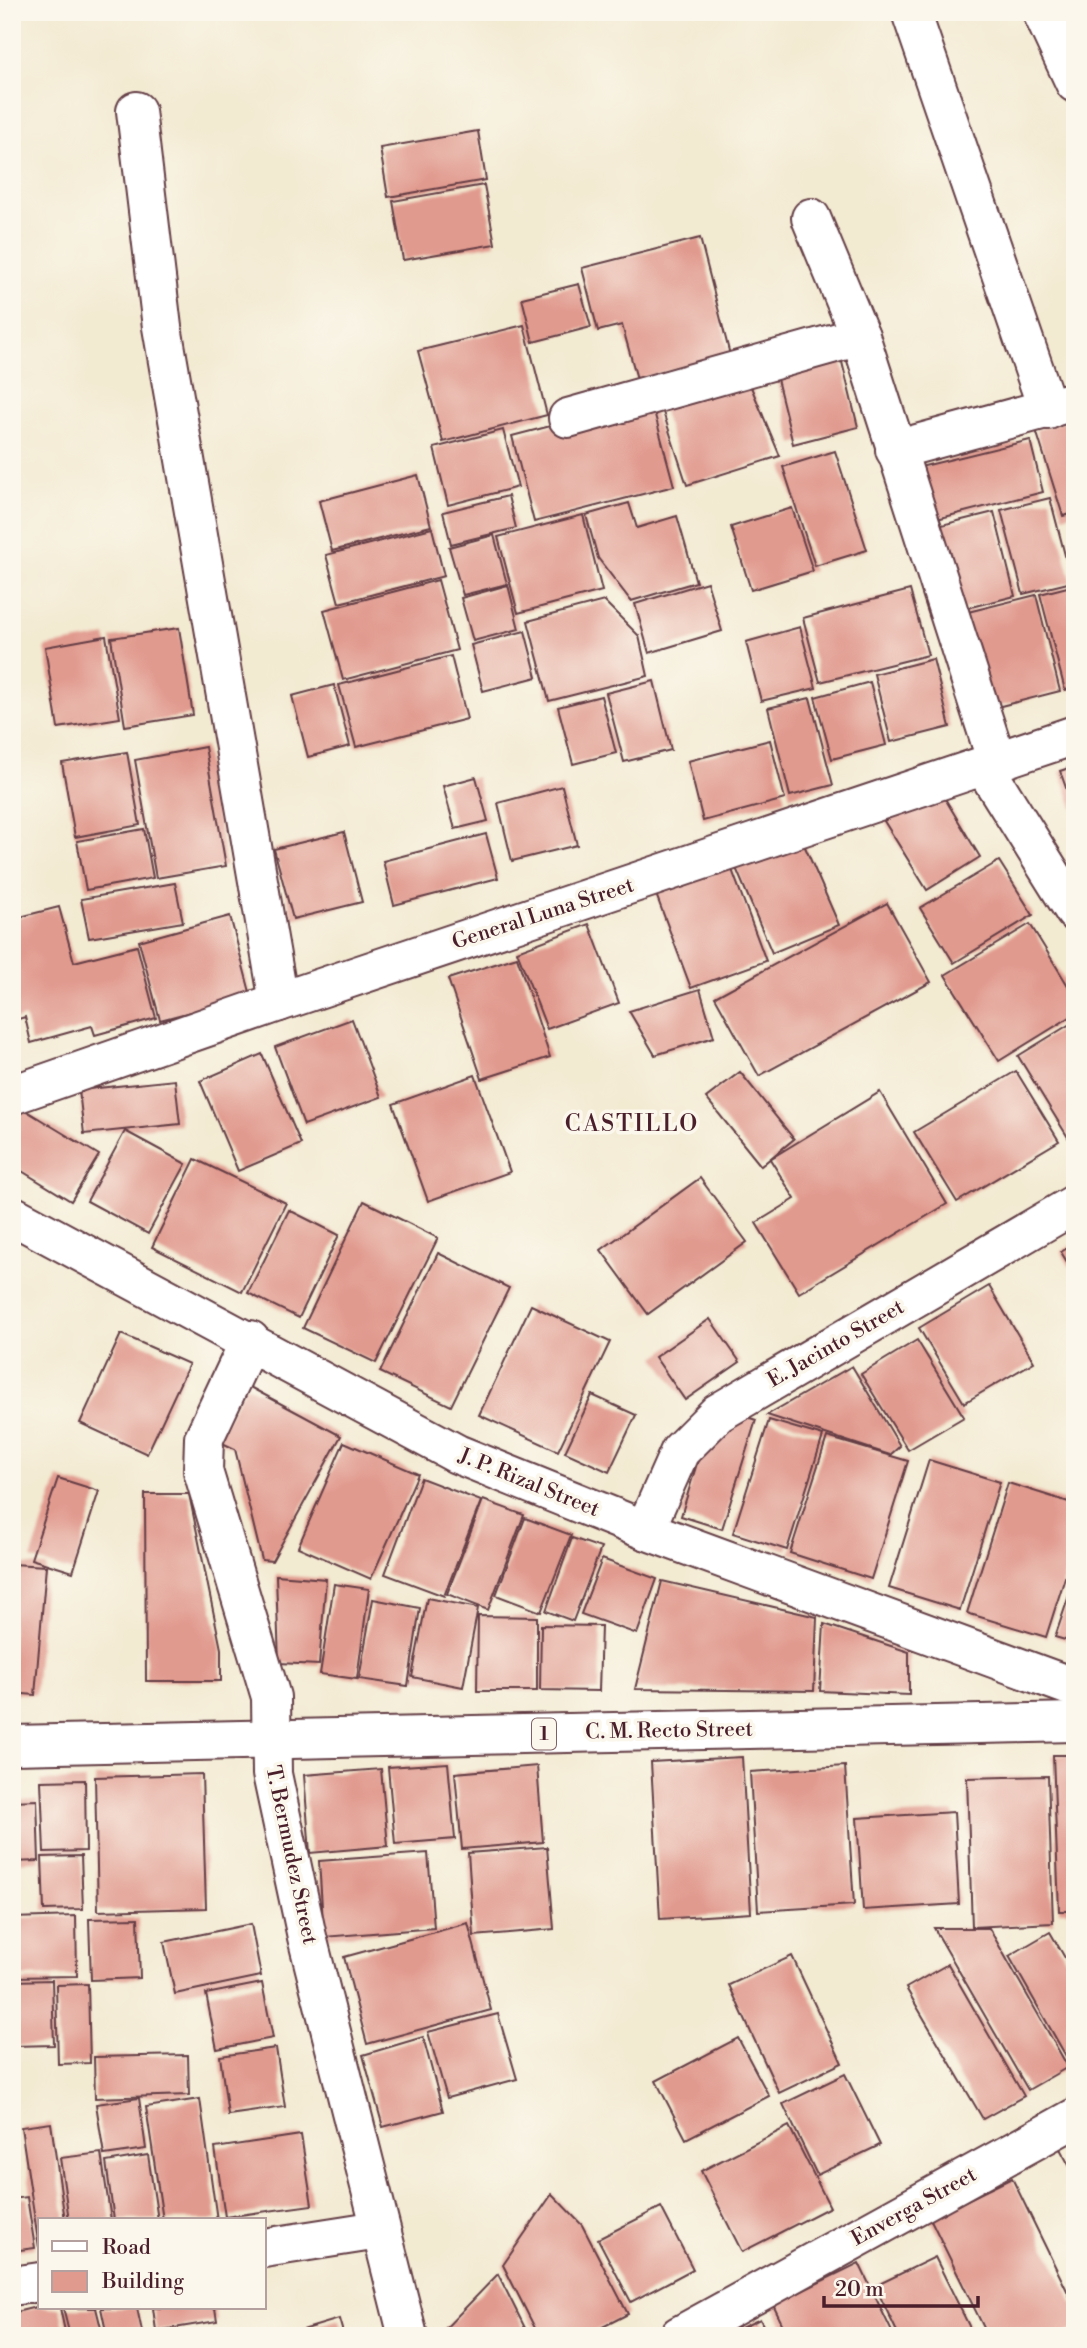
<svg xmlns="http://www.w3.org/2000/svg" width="1087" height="2348" viewBox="0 0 1087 2348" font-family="'Libre Bodoni',serif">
<rect width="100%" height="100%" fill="#fbf7ec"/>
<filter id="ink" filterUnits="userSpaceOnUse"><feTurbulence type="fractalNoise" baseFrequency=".0143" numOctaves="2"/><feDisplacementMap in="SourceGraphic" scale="14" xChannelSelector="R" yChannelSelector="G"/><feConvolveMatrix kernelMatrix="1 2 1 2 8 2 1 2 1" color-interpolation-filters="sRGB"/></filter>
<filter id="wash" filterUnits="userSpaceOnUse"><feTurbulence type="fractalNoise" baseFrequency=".00686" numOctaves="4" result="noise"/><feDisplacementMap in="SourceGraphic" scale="28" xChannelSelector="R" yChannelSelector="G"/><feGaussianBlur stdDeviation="1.57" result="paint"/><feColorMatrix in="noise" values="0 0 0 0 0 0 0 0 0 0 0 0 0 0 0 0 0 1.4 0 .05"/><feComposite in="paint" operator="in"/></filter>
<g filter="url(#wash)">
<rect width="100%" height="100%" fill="#f3ead2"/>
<g id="blocks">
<g fill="#e19a8e">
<path d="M478,131L486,180L388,197L380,148Z"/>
<path d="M484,185L495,244L403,260L393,201Z"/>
<path d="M700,238L730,355L637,379L622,325L598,331L582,268Z"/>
<path d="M579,284L591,327L533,342L522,298Z"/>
<path d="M524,325L547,415L443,442L418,351Z"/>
<path d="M840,354L858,427L793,444L775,371Z"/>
<path d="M746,375L780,456L687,485L660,403Z"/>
<path d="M651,400L674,486L534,522L512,436Z"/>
<path d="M1075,418V513L1063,516L1036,430Z"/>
<path d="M503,430L518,487L448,505L434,448Z"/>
<path d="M1030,440L1043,492L925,522L912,469Z"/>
<path d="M835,451L867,550L815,566L783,467Z"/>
<path d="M418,475L431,526L332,551L319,501Z"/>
<path d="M508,496L516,528L451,544L443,512Z"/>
<path d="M1050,498L1072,582L1023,594L1001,510Z"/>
<path d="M629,503L637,528L677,516L696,582L631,601L598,558L586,515Z"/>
<path d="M792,508L813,571L751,590L731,527Z"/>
<path d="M994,512L1015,596L959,610L938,526Z"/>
<path d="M583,515L602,591L518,613L498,537Z"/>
<path d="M432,528L444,576L339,603L326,555Z"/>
<path d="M494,535L507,584L463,595L449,547Z"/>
<path d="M438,580L457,650L343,680L324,610Z"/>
<path d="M707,582L722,631L649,653L635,604Z"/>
<path d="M508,585L519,629L473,641L461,598Z"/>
<path d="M1075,585V688L1065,690L1040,594Z"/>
<path d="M910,590L928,655L820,682L803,618Z"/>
<path d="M1036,595L1060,691L989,709L964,613Z"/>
<path d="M604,601L639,636L648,676L549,701L528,621Z"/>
<path d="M800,627L816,688L761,701L746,642Z"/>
<path d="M179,628L193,715L125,726L111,638Z"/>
<path d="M525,631L537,677L483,691L471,645Z"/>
<path d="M106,636L120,718L58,728L45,647Z"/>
<path d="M451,656L467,719L356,747L339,685Z"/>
<path d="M933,659L950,727L891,742L874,674Z"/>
<path d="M654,681L671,750L624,762L606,693Z"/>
<path d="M870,682L886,745L832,759L815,697Z"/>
<path d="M334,685L350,746L308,757L292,696Z"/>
<path d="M601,696L616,753L573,764L558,707Z"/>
<path d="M810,698L833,785L790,796L768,708Z"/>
<path d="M770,740L785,799L703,821L688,761Z"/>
<path d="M205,747L226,866L156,878L135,760Z"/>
<path d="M127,752L140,825L75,837L62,763Z"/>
<path d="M1075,766V810H1074L1060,771Z"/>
<path d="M476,777L488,821L455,829L443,786Z"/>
<path d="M562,786L577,845L512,861L498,803Z"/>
<path d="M938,787L980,857L927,890L884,821Z"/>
<path d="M144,829L153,878L86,890L77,841Z"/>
<path d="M344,832L362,902L293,919L274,849Z"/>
<path d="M486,834L498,878L394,905L383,861Z"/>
<path d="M802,840L839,925L772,953L736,868Z"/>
<path d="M999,861L1033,915L954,963L920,908Z"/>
<path d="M731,867L766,961L691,988L656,894Z"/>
<path d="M175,883L183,922L89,938L81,899Z"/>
<path d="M887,903L931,982L759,1076L715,997Z"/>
<path d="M59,907L74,962L137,946L156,1018L95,1035L92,1026L31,1043L25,1017L12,1021V919Z"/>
<path d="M230,916L251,996L160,1020L139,941Z"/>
<path d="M589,924L619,1003L547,1029L517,951Z"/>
<path d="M1030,924L1075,997V1014L999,1061L945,975Z"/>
<path d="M517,957L550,1057L482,1079L448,979Z"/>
<path d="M700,989L714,1037L655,1055L629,1011Z"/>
<path d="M352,1019L381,1097L304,1125L275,1047Z"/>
<path d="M1075,1021V1136L1069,1139L1018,1056Z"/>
<path d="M262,1054L301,1144L238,1171L200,1081Z"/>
<path d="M1016,1071L1059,1141L957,1202L914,1132Z"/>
<path d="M740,1072L794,1139L761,1166L706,1098Z"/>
<path d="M475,1075L510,1172L428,1201L393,1104Z"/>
<path d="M175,1080L180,1124L84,1134L79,1090Z"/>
<path d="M880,1092L947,1204L799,1293L756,1223L795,1199L770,1159Z"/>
<path d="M15,1104L99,1155L71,1201L12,1165Z"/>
<path d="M125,1131L186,1164L148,1234L87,1201Z"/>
<path d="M195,1159L286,1203L242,1292L152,1247Z"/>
<path d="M700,1178L747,1242L648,1314L601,1250Z"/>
<path d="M364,1201L438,1238L376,1363L303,1328Z"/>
<path d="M289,1210L339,1235L299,1318L248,1293Z"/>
<path d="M1075,1243V1275L1061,1252Z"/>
<path d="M438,1253L509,1288L451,1406L380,1372Z"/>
<path d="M989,1286L1034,1362L964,1403L919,1328Z"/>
<path d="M531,1305L610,1342L558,1451L479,1415Z"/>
<path d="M710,1319L740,1362L685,1400L655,1357Z"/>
<path d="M121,1334L189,1364L147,1454L80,1423Z"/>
<path d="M917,1340L964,1417L908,1450L861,1374Z"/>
<path d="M852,1366L900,1446L890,1455L767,1415Z"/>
<path d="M246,1385L341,1436L272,1561L262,1560L235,1449L216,1440Z"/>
<path d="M592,1395L636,1415L609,1472L565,1452Z"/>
<path d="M731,1412L756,1420L722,1529L681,1516L702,1447Z"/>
<path d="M769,1420L823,1436L787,1550L733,1533Z"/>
<path d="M827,1437L908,1461L871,1579L790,1553Z"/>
<path d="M344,1442L418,1474L371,1579L298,1547Z"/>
<path d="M929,1460L1000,1482L960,1610L889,1588Z"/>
<path d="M58,1478L99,1491L73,1572L31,1559Z"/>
<path d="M421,1478L481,1501L444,1596L385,1574Z"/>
<path d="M1008,1483L1075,1504V1546L1046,1637L967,1613Z"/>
<path d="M145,1494H189L221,1649V1681H146Z"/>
<path d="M483,1500L524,1515L488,1610L447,1594Z"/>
<path d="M525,1518L571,1535L541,1612L496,1595Z"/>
<path d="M572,1538L601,1548L573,1621L546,1611Z"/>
<path d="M602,1559L657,1579L637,1634L581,1614Z"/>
<path d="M12,1564L46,1566L35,1695L12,1693Z"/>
<path d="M276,1575L326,1579L319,1665L279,1663Z"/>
<path d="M1075,1578V1643L1055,1637Z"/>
<path d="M662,1581L817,1617L814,1691L635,1689Z"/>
<path d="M334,1584L369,1589L357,1679L320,1674Z"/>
<path d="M427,1598L478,1608L463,1687L412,1677Z"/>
<path d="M373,1599L420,1608L408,1686L359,1679Z"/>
<path d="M478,1616L537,1617V1691H477Z"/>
<path d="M824,1624L909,1652V1695L820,1691Z"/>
<path d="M541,1625L601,1626L599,1691L540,1690Z"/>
<path d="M1053,1755H1075V1911H1059Z"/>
<path d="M742,1757L751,1913L660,1919L651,1762Z"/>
<path d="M448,1763L455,1839L395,1844L388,1767Z"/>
<path d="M537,1766L543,1842L462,1849L455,1773Z"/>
<path d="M845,1766L854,1905L758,1911L750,1772Z"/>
<path d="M381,1769L388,1846L310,1853L304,1775Z"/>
<path d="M202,1774L206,1908L98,1911L95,1777Z"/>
<path d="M1048,1776L1053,1923L972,1927L967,1778Z"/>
<path d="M85,1780L86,1851L44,1852L41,1781Z"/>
<path d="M37,1800L39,1861L12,1862V1801Z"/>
<path d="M954,1812L959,1904L863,1910L857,1818Z"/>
<path d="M547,1847L554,1929L474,1936L468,1853Z"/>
<path d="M428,1853L434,1928L324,1937L319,1861Z"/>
<path d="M81,1856L83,1909L44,1910L42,1857Z"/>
<path d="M76,1916L77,1976L12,1977V1918Z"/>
<path d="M138,1918L140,1978L91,1980L89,1919Z"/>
<path d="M468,1923L491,2010L367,2044L344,1957Z"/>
<path d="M251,1924L261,1976L175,1994L164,1942Z"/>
<path d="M934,1928H989L1068,2067L1028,2090Z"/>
<path d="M1050,1932L1075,1975V2060L1070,2063L1009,1956Z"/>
<path d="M792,1956L842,2063L779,2093L729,1985Z"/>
<path d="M948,1964L1024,2096L983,2119L906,1988Z"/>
<path d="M52,1980L54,2045L12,2046V1981Z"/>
<path d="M262,1983L273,2038L217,2049L206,1994Z"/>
<path d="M88,1984L90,2063L58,2064L56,1985Z"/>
<path d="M498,2014L517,2079L447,2098L428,2032Z"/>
<path d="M423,2037L443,2111L383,2127L363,2055Z"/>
<path d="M738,2038L769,2096L686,2139L656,2081Z"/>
<path d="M276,2048L285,2107L228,2115L220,2056Z"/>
<path d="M188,2055L189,2095L95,2098L94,2057Z"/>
<path d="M845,2074L880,2145L817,2175L783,2104Z"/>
<path d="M139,2098L146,2149L104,2155L96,2104Z"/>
<path d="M200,2099L217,2220H163L146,2107Z"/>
<path d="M51,2123L65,2220H40L39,2247L21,2127Z"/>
<path d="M1075,2124V2176L1053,2136Z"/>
<path d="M789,2126L830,2207L742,2252L701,2171Z"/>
<path d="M301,2135L312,2205L225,2217L215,2148Z"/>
<path d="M101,2153L111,2220H69L60,2158Z"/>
<path d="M148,2155L158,2220H114L106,2162Z"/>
<path d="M1012,2178L1075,2307V2329L1061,2336H988L930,2218Z"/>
<path d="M552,2194L582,2225L628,2314L585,2336H539L503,2265Z"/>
<path d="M27,2197L35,2248L12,2251V2199Z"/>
<path d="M661,2207L693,2269L631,2302L598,2239Z"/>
<path d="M935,2257L974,2336H899L875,2286Z"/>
<path d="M859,2263L894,2336H788L773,2305Z"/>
<path d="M498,2274L529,2336H438Z"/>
<path d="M40,2306L60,2308L66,2336H12V2313Z"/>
<path d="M63,2308H96L103,2336H70Z"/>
<path d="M101,2308H137L143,2336H107Z"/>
<path d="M153,2308H215L217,2321L156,2331Z"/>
<path d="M339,2319L344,2336H286V2335Z"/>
<path d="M760,2319L768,2336H724Z"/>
</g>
</g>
</g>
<g filter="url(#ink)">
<use href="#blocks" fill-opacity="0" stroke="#633d44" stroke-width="2"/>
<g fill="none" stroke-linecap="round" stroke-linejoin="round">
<g stroke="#633d44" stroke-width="42">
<g id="minor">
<path d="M911,12L1048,410"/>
<path d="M1042,12L1075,83"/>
<path d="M136,111L162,327L279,1002"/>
<path d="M811,218L860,336L997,762"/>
<path d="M568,418L860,336"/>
<path d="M895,450L1075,401"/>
<path d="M985,768L1075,912"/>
<path d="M12,1095L279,1002L1075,735"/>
<path d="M250,1340L204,1438L203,1471L271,1697L272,1774L307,1937L408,2336"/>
<path d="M645,1530L680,1451L718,1413L1075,1204"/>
<path d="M264,2248L379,2230"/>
<path d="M12,2286L40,2282"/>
<path d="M679,2336L1075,2118"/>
</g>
</g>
<g stroke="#633d44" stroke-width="42">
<g id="major">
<path d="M12,1215L457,1454L645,1530L1075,1688"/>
<path d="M12,1745L1075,1722"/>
</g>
</g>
<use href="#minor" stroke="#fff" stroke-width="38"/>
<use href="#major" stroke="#fff" stroke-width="38"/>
</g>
</g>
<g text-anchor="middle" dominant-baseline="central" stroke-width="7" stroke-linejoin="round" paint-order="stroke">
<rect fill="#fbf7ec" stroke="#7f6065" stroke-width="2" x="532" y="1718.5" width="24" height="31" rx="5"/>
<g font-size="19" font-weight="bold" fill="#4a1f2b">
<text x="544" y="1734">1</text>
</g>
<g font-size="21" fill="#4a1f2b" stroke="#fbf7ec">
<text transform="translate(543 914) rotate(-18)">General Luna Street</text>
<text transform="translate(836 1344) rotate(-30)">E. Jacinto Street</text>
<text transform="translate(529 1483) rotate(22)">J. P. Rizal Street</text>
<text transform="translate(669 1731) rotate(-1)">C. M. Recto Street</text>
<text transform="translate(291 1855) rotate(78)">T. Bermudez Street</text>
<text transform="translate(914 2207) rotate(-29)">Enverga Street</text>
</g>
<g font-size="23" letter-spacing="2" fill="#4a1f2b" stroke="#fbf7ec">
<text x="632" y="1124">CASTILLO</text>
</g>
</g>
<rect width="1087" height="2348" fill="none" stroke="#fbf7ec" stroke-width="42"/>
<rect x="38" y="2218" width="228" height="91" fill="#fbf7ec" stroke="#b4a19f" stroke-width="2"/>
<rect x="52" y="2241" width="35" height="10" fill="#ffffff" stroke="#b4a19f" stroke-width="2"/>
<text x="102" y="2254" font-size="21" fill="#4a1f2b">Road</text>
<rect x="52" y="2271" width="35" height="21" fill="#e19a8e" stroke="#b4a19f" stroke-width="2"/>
<text x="102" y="2288" font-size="21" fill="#4a1f2b">Building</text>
<path d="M824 2296v10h154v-10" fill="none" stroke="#4a1f2b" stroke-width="3.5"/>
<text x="835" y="2296" font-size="21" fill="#4a1f2b" stroke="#fbf7ec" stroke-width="5" paint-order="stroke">20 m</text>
</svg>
